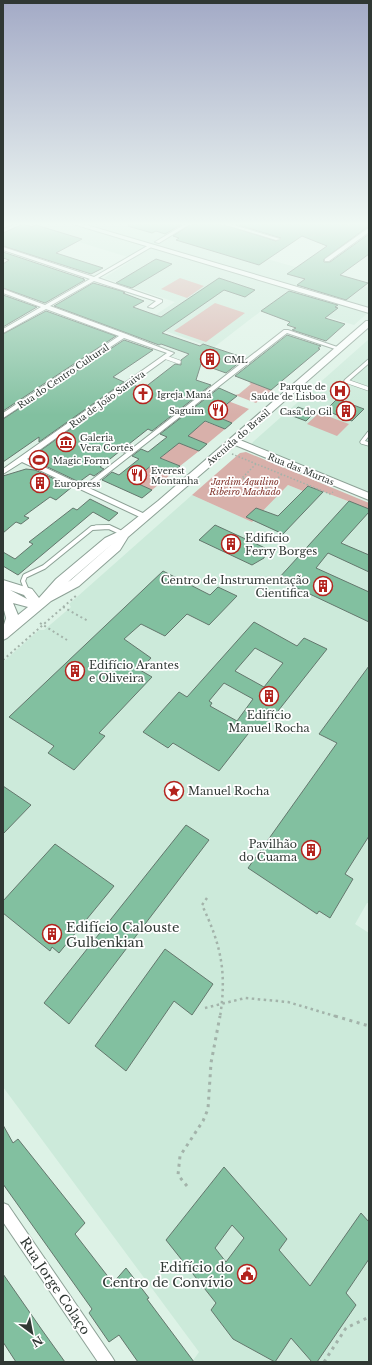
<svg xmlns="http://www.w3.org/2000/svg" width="372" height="1365" viewBox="0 0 372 1365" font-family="'Libre Baskerville',serif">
<rect width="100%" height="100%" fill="#ddf2e6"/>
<g fill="#cceada">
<path d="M21,224H145L369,288V312L354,325L274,301L213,348L143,323L175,302L104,278L134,259Z"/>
<path d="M369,339V494L250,446L253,442Z"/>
<path d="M288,485L303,491L308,486L369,509V903H367L355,924L369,933V1362H192L199,1352L3,1087V662L39,630H44L71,607L69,604L192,495L252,522Z"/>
</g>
<g fill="#d8b0aa">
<path d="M180,278L204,286L187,298L161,289Z"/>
<path d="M215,303L245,313L206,342L174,331Z"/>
<path d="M251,382L272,390L256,403L235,395L239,394L251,384L249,383Z"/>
<path d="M228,401L249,409L232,423L211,414H215L228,403Z"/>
<path d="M319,413L349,424L337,436L307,424Z"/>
<path d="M203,421L225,429L207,444L185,435L190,434L203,423L201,422Z"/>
<path d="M177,442L199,451L180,466L158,457L163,456L177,444Z"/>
<path d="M246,452L369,503V509L308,486L303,491L288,485L252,522L192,495L240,453Z"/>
<path d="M149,464L171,474L152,490L129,480H134L149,467Z"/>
</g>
<g fill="#82c0a0" stroke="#64776d" fill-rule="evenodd">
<path d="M23,224L32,227L36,225L82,239L56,253L103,268L91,274L3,246V233Z"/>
<path d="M129,224H182L165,234L156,231L152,233L128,226Z"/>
<path d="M191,224H222L276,241L281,238L235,224H369V228H366L324,259V262H330L369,234V254L340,275L368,283L346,300L297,285L305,279L287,274L327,246L302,236L259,265L176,240L179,238L173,236Z"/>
<path d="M3,252L84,279H83L85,280L45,303L3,288V264L9,260L3,258Z"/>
<path d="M156,259L172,264L132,288L116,283Z"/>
<path d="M219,278L255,290L245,297L224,290L162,333L200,346L203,344L245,358L226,373L201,364L196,380L211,385L152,431L148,429L129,444L133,446L124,453L120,451L100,467L104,469L94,476L90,474L79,482L37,462V453L132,385L144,388L175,364L181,365V360L189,354L161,344L159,345L54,306L93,283L125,292L123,293L144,301L133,307L161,317Z"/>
<path d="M289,291L338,305L335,307L338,308L325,318L345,324L326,341L292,330L296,328L287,325L290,322L261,311Z"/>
<path d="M3,295L37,307L3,327Z"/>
<path d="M46,311L116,336L3,411V334Z"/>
<path d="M287,335L321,346L318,348L320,349L271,390L235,376Z"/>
<path d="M124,340L153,350L113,377L124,382L39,442V437L3,462V419Z"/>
<path d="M219,388L237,396L213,415L232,423L225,429L205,421L188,436L207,444L199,451L179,443L160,458L180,466L171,474L152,465L132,481L152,490L142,498L102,480L112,472L119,475L139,459L132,456L141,449L148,452L167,437L160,434Z"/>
<path d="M337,399L364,409L352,421L332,413L329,407Z"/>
<path d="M298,407L314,413L306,421L290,415Z"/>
<path d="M26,469L35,470L72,487L56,500L50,497L24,516L29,518L21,524L16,522L3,533V476Z"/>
<path d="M308,486L323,492L283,534L246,517L256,508L278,516Z"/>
<path d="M90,499L118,513L109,521L93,512L18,575L3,566V552L15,559L33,544L29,542L73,508L77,510Z"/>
<path d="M349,501L369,509V512L341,543L369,555V572L328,553L316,568L369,592V622L278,579Z"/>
<path d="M215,525L263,547L266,549L264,558L252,565L199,540Z"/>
<path d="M163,571L210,595L218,587L237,596L209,625L187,614L165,636L141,624L124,639L151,658L140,670L152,677L99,733L105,736L74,770L48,753L54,746L9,717Z"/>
<path d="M254,622L297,646L304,638L327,649L263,730L255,725L219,771L173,743L168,748L143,732L179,692L187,697ZM255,648L283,663L264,687L235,671ZM224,683L253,699L237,721L210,706L212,703L209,701Z"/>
<path d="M369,666V836L345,874L353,879L330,918L319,911L317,914L248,868L337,743L319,734Z"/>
<path d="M3,786L31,805L3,834Z"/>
<path d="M186,825L209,840L69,1024L44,1003Z"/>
<path d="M55,844L114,886L59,953L52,947L50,951L3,913V901Z"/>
<path d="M165,949L213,984L192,1015L174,1001L126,1071L95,1046Z"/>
<path d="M3,1125L13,1143L18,1139L85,1223L75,1234L113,1283L126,1268L149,1298L147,1299L194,1362H138L119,1335L109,1342L89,1313L92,1309L3,1184Z"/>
<path d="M224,1167L287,1239L279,1250L310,1286L361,1213L369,1222V1259L346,1293L356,1305L317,1362H312L291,1338L275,1362L233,1339L211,1310L216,1303L166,1240ZM232,1225L244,1238L226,1262L215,1248Z"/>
<path d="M3,1274L42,1330L65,1362H16L3,1342Z"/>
</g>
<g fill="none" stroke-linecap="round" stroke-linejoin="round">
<g stroke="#8da196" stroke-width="3.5">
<path id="lane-far2" d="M165,357L167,358"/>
</g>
<g stroke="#8da196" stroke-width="5">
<g id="lane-far1">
<path d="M165,357L179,362"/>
<path d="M369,361L346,381L369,389"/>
<path d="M369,433L362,442L369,444"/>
<path d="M96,527H109"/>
</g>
</g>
<g stroke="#8da196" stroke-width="6">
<path id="lane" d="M27,591L23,581L25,576L44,567L92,528L109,527L124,534"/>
</g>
<g stroke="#8da196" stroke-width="2">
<g id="street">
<path d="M185,224H190L159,243L155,242Z"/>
<path d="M223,224H230L280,239L276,240Z"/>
<path d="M367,229H369V232L329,261H325V259Z"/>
<path d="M149,245L153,246L98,278L162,300V302L153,308L148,307L156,301L94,281L50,306L126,334L174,353L27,459L84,486L284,330H288L343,349L338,350L287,333L89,488L147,515L148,517L144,519L22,462L3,474V469L167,353L124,338L3,418V413L119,336L46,309L3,333V329L41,307L3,293V289L45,305L90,279L3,250V247L94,277Z"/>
<path d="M3,1203L8,1205L112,1357L115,1362H98L3,1222Z"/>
</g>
</g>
<g stroke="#8da196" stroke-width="2">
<g id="secondary">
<path d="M3,224H14L3,228Z"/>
<path d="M73,224H83L369,308V313Z"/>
<path d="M366,321H369V327L240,440L369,493V500L235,445L128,537L120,550L79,586L51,601L7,638L3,640V628L6,618L3,606V580L32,589L39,598L56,579L105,538L120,531L158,501ZM112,544L71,580L68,582ZM10,590L24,595L27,599ZM13,603L28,607L18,615Z"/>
</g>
</g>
<g stroke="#a3b3aa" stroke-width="1" stroke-dasharray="1 1.5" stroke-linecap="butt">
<path d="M110,224L114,225"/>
<path d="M298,233C318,238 333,235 350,224"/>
</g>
<g stroke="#a3b3aa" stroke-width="1.5" stroke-dasharray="1.5 2" stroke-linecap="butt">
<path d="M232,454L330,494L333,492"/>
<path d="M256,464L242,478L267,489L282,474"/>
</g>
<g stroke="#a3b3aa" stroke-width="2" stroke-dasharray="2 3" stroke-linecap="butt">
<path d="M63,607L88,621"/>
<path d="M40,623L67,640"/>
<path d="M3,660L78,594"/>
</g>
<g stroke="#a3b3aa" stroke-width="2.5" stroke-dasharray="2.5 3.5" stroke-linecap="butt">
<path d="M207,898L202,905C221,945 227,972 220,1017"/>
<path d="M205,1008L245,998L288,1002L338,1017"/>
</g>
<g stroke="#a3b3aa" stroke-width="3" stroke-dasharray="3 4.5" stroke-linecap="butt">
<path d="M335,1016L369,1026"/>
<path d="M187,1186L178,1175L180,1156L203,1121L208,1109L211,1063L220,1016"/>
<path d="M324,1362L346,1328L369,1317"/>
</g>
<use href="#lane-far2" stroke="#fff" stroke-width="2.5"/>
<use href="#lane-far1" stroke="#fff" stroke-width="3.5"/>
<use href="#lane" stroke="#fff" stroke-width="4"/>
<use href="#street" fill="#fff" fill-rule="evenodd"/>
<use href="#secondary" fill="#fff" fill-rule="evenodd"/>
</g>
<linearGradient id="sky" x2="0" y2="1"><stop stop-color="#a3aac6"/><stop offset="0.54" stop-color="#f0f9f4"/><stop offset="1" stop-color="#f0f9f4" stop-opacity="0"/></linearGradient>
<rect width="372" height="415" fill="url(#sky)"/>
<defs>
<g id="building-ring" transform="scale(1)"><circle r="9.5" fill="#fff" stroke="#b3231d" stroke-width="1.5"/><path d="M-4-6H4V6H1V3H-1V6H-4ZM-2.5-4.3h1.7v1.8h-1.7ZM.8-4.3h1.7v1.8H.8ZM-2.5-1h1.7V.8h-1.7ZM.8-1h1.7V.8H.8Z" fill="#b3231d"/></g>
<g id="hospital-ring" transform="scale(1)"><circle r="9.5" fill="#fff" stroke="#b3231d" stroke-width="1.5"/><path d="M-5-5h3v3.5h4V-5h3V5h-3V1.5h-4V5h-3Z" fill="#b3231d"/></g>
<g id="church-ring" transform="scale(1)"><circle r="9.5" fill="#fff" stroke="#b3231d" stroke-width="1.5"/><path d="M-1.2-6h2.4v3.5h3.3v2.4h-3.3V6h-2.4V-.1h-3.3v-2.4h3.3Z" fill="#b3231d"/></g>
<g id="restaurant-ring" transform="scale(1)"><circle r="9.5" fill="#fff" stroke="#b3231d" stroke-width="1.5"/><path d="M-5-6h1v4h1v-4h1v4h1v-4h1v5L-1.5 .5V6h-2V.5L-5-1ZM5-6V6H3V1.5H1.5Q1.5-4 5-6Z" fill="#b3231d"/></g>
<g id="museum-ring" transform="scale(1)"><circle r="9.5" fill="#fff" stroke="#b3231d" stroke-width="1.5"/><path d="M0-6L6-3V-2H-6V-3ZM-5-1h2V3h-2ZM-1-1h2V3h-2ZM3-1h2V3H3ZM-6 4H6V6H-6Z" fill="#b3231d"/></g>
<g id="stadium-ring" transform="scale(1)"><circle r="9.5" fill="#fff" stroke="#b3231d" stroke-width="1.5"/><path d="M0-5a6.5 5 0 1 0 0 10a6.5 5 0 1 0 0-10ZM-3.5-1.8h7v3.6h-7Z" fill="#b3231d"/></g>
<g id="sight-ring" transform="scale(1)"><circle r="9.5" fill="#fff" stroke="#b3231d" stroke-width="1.5"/><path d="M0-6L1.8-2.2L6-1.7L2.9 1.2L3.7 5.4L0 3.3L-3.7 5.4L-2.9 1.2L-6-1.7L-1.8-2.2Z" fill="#b3231d"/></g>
<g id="civic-ring" transform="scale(1)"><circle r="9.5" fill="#fff" stroke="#b3231d" stroke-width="1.5"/><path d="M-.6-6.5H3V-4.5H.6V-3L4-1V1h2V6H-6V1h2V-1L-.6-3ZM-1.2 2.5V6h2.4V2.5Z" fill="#b3231d"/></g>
</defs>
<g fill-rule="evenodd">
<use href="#building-ring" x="210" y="359"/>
<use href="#hospital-ring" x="340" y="391"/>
<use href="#church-ring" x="143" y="394"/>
<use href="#restaurant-ring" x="218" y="410"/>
<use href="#building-ring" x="346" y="411"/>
<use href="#museum-ring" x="66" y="442"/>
<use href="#stadium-ring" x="39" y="460"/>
<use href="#restaurant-ring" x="137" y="475"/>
<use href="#building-ring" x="40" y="483"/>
<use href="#building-ring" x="231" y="544"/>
<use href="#building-ring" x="323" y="586"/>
<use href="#building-ring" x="75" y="671"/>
<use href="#building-ring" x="269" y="696"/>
<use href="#sight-ring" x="174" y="791"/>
<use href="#building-ring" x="311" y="850"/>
<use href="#building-ring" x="52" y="934"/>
<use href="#civic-ring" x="247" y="1274"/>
</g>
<g text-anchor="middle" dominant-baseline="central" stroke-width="3.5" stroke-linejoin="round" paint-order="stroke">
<g font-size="9" fill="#303834" stroke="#fff" text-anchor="start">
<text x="224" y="359">CML</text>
<text x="326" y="386" text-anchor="end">Parque de<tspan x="326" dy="10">Saúde de Lisboa</tspan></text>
<text x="157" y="394">Igreja Maná</text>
<text x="204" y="410" text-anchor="end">Saguim</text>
<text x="332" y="411" text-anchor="end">Casa do Gil</text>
<text x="80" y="437">Galeria<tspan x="80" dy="10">Vera Cortês</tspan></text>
<text x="53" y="460">Magic Form</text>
<text x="151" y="470">Everest<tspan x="151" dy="10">Montanha</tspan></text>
<text x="54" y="483">Europress</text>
</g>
<g font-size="9" fill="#303834" stroke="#fff">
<text transform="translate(63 376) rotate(-34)">Rua do Centro Cultural</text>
<text transform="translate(107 399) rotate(-36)">Rua de João Saraiva</text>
<text transform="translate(238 437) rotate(-41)">Avenida do Brasil</text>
<text transform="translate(301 469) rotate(22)">Rua das Murtas</text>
</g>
<g font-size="9" font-style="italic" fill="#81342c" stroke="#fff">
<text x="245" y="481">Jardim Aquilino<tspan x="245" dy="10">Ribeiro Machado</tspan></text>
</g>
<g font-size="11" fill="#303834" stroke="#fff" text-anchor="start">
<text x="245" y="538">Edifício<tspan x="245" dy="13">Ferry Borges</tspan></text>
<text x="309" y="580" text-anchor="end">Centro de Instrumentação<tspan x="309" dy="13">Cientifica</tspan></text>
<text x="89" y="665">Edifício Arantes<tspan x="89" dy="13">e Oliveira</tspan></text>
<text x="269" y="715" text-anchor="middle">Edifício<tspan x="269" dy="13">Manuel Rocha</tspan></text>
<text x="188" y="791">Manuel Rocha</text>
<text x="297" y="844" text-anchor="end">Pavilhão<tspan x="297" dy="13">do Cuama</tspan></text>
</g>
<g font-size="13" fill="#303834" stroke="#fff" text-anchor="start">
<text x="66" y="927">Edifício Calouste<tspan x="66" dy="15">Gulbenkian</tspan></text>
<text x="233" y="1267" text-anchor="end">Edifício do<tspan x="233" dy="15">Centro de Convívio</tspan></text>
</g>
<g font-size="13" fill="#303834" stroke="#fff">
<text transform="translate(55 1286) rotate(56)">Rua Jorge Colaço</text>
</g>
</g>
<rect width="372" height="1365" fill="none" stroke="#303834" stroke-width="8"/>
<g transform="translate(32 1333) rotate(148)" stroke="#ffffff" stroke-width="3" paint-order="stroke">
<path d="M0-3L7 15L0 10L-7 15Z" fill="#303834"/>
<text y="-6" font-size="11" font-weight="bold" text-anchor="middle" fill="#303834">N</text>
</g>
</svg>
